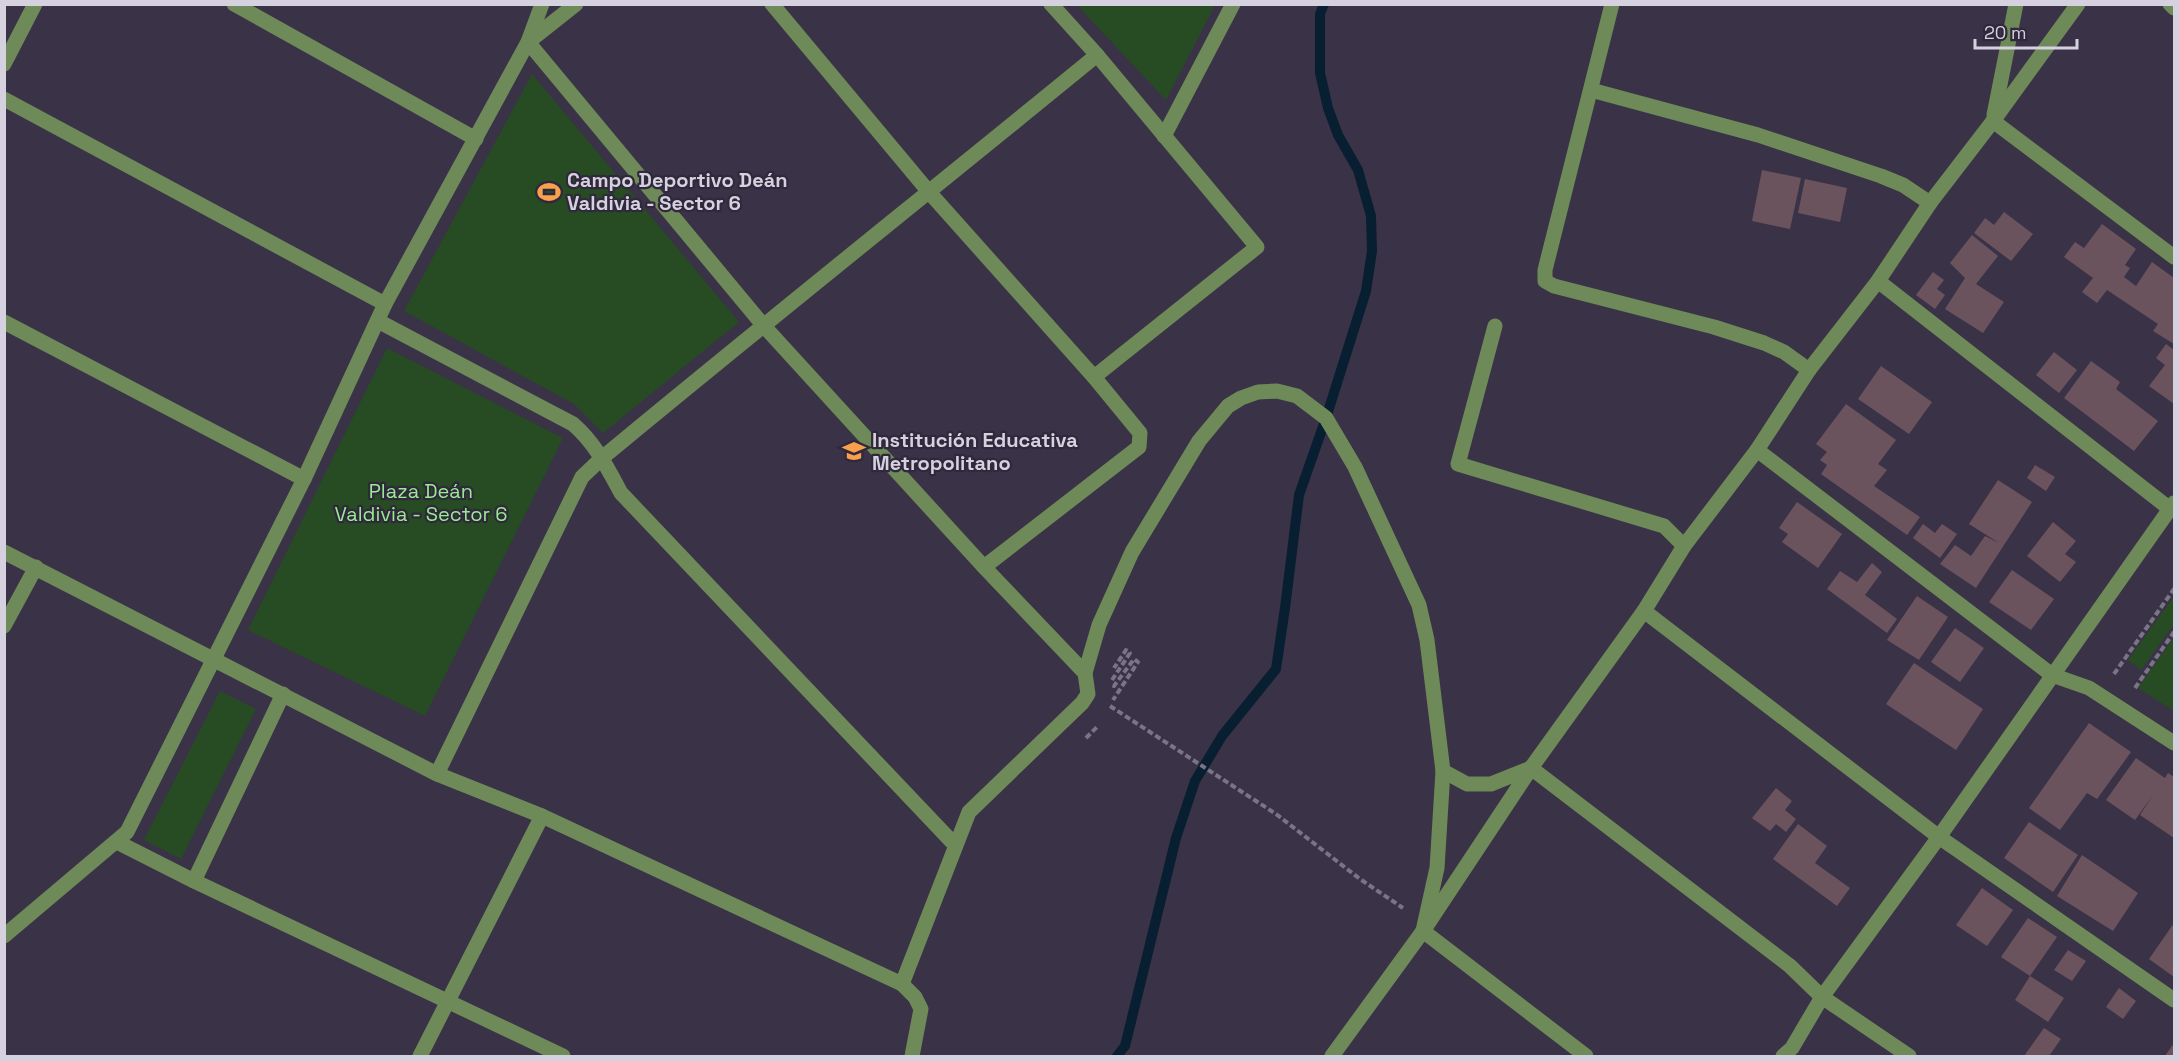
<svg xmlns="http://www.w3.org/2000/svg" width="2179" height="1061" viewBox="0 0 2179 1061" font-family="'Space Grotesk',sans-serif">
<rect width="100%" height="100%" fill="#3a3247"/>
<g fill="#274c23">
<path d="M1077,5H1215L1166,100Z"/>
<path d="M532,74L739,322L603,433L574,404L404,311Z"/>
<path d="M387,348L563,438L425,716L248,630Z"/>
<path d="M2174,596V624L2141,670L2128,660Z"/>
<path d="M2174,637V711L2138,688Z"/>
<path d="M220,691L256,709L181,859L144,840Z"/>
</g>
<g fill="none" stroke-linecap="round" stroke-linejoin="round">
<path stroke="#081f32" stroke-width="10" d="M1117,1056L1125,1046L1176,838L1195,781L1222,736L1276,669L1285,608L1299,495L1326,418L1366,291L1372,251L1371,216L1358,170L1338,135L1328,108L1320,73V14L1324,4"/>
</g>
<g fill="#6b535e">
<path d="M1762,170L1801,178L1790,229L1752,221Z"/>
<path d="M1805,179L1847,188L1840,222L1798,213Z"/>
<path d="M2004,212L2033,234L2011,261L1974,233L1985,218L1994,225Z"/>
<path d="M2102,224L2136,249L2125,265L2130,268L2124,277L2136,286L2152,262L2174,278V344L2153,331L2158,324L2107,290L2097,303L2082,292L2093,278L2064,257L2075,242L2084,248Z"/>
<path d="M1972,235L1998,256L1976,284L2004,302L1983,333L1945,309L1965,278L1950,263Z"/>
<path d="M1933,272L1944,280L1937,289L1945,295L1935,309L1916,295Z"/>
<path d="M2166,344L2174,350V404L2149,386L2165,365L2156,358Z"/>
<path d="M2054,352L2077,370L2059,393L2036,375Z"/>
<path d="M2091,361L2120,382L2116,389L2158,421L2134,451L2064,398Z"/>
<path d="M1881,366L1932,402L1909,434L1858,399Z"/>
<path d="M1846,404L1896,440L1878,464L1887,470L1874,486L1920,517L1907,535L1821,474L1827,465L1820,460L1827,452L1816,444Z"/>
<path d="M2035,465L2055,477L2046,491L2027,478Z"/>
<path d="M1998,480L2032,502L1976,588L1940,564L1955,545L1971,556L1985,536L1999,543L1969,524Z"/>
<path d="M1797,502L1842,534L1818,568L1782,542L1788,534L1779,528Z"/>
<path d="M2053,522L2076,541L2065,554L2076,562L2060,582L2027,556Z"/>
<path d="M1923,524L1935,533L1942,524L1957,534L1940,558L1913,538Z"/>
<path d="M1872,563L1882,572L1865,595L1897,619L1887,633L1827,589L1840,571L1857,582Z"/>
<path d="M2012,570L2054,599L2031,630L1989,602Z"/>
<path d="M1917,596L1948,617L1919,660L1887,640Z"/>
<path d="M1955,628L1984,648L1960,682L1931,662Z"/>
<path d="M1914,663L1983,709L1956,750L1886,704Z"/>
<path d="M2089,723L2131,752L2097,799L2087,793L2060,830L2029,808Z"/>
<path d="M2136,758L2165,778L2168,773L2174,777V838L2140,815L2153,795L2135,820L2106,800Z"/>
<path d="M1776,788L1792,801L1785,810L1796,819L1786,832L1776,824L1770,831L1752,818Z"/>
<path d="M2029,822L2078,855L2053,892L2004,858Z"/>
<path d="M1798,824L1827,846L1815,863L1850,888L1837,906L1773,859Z"/>
<path d="M2082,855L2138,893L2113,931L2057,896Z"/>
<path d="M1982,888L2013,910L1987,946L1956,925Z"/>
<path d="M2028,918L2057,937L2030,976L2001,957Z"/>
<path d="M2174,923V977L2149,959Z"/>
<path d="M2068,950L2086,961L2072,981L2054,970Z"/>
<path d="M2030,976L2064,998L2048,1022L2015,1000Z"/>
<path d="M2119,988L2136,1001L2123,1019L2106,1007Z"/>
<path d="M2044,1028L2061,1039L2049,1056H2024Z"/>
<path d="M2174,1043V1056H2165Z"/>
</g>
<g fill="none" stroke-linecap="round" stroke-linejoin="round">
<g stroke="#7b7486" stroke-width="4" stroke-dasharray="6 3" stroke-linecap="butt">
<path d="M2114,674L2174,589"/>
<path d="M1112,680L1130,653L1126,650L1114,668"/>
<path d="M1113,685L1114,686L1134,659L1138,662L1113,700"/>
<path d="M2135,688L2174,632"/>
<path d="M1110,706L1276,814L1360,879L1403,908"/>
<path d="M1086,738L1097,727"/>
</g>
<g stroke="#6e8a58" stroke-width="15">
<path d="M234,4L476,139"/>
<path d="M576,4L528,42L763,325L984,567L1085,673"/>
<path d="M772,4L929,192L1094,377L1140,433L1139,447L984,567"/>
<path d="M1051,4L1097,55L1257,247L1094,377"/>
<path d="M1612,4L1545,270V281L1554,286L1714,327L1764,343L1784,352L1809,370"/>
<path d="M2170,4L2174,8"/>
<path d="M4,64L35,4"/>
<path d="M1591,90L1758,135L1881,176L1903,185L1930,203"/>
<path d="M4,99L385,304"/>
<path d="M1994,115L2016,4"/>
<path d="M1993,121L2174,257"/>
<path d="M1164,136L1233,4"/>
<path d="M1878,281L2170,509"/>
<path d="M378,321L573,424C595,443 607,467 621,493L955,845"/>
<path d="M4,322L304,479"/>
<path d="M1495,326L1458,464L1664,526L1684,546"/>
<path d="M1757,450L2052,675L2089,688L2174,743"/>
<path d="M4,552L437,774L542,816L902,984"/>
<path d="M1644,611L1939,837L2174,1000"/>
<path d="M4,626L36,567"/>
<path d="M1443,771L1467,784H1491L1531,768L1790,966L1822,997L1909,1056"/>
<path d="M437,774L582,477L602,458C766,322 932,190 1097,55"/>
<path d="M117,842L194,881L563,1056"/>
<path d="M194,881L283,694"/>
<path d="M4,936L127,832L304,479L385,304L528,42L542,4"/>
<path d="M420,1056L542,816"/>
<path d="M912,1056L921,1009L915,997L902,984L969,812L1082,703L1088,694L1085,673L1099,625L1132,552L1199,441L1228,406L1241,398L1258,392L1277,391L1297,396L1326,418L1355,467L1419,605L1427,640L1443,771L1437,868L1423,931L1586,1056"/>
<path d="M1332,1056L1423,931L1531,768L1644,611L1684,546L1757,450L1809,370L1878,281L1930,203L1993,121L2078,4"/>
<path d="M1783,1056L1792,1048L1822,997L1939,837L2174,503"/>
</g>
</g>
<defs>
<g id="stadium-bare" transform="scale(1.8)"><path d="M0-5a6.5 5 0 1 0 0 10a6.5 5 0 1 0 0-10ZM-3.5-1.8h7v3.6h-7Z" fill="#f9a04c" stroke="#30283c" stroke-width="2.5" paint-order="stroke"/></g>
<g id="school-bare" transform="scale(1.8)"><path d="M0-5L7-2L0 1L-7-2ZM-4 1L0 2.5L4 1V4Q0 6-4 4Z" fill="#f9a04c" stroke="#30283c" stroke-width="2.5" paint-order="stroke"/></g>
</defs>
<g fill-rule="evenodd">
<use href="#stadium-bare" x="549" y="192"/>
<use href="#school-bare" x="854" y="451"/>
</g>
<g text-anchor="middle" dominant-baseline="central" stroke-width="4.5" stroke-linejoin="round" paint-order="stroke">
<g font-size="20" font-weight="bold" fill="#d6d1de" stroke="#30283c" text-anchor="start">
<text x="567" y="180">Campo Deportivo Deán<tspan x="567" dy="23">Valdivia - Sector 6</tspan></text>
<text x="872" y="440">Institución Educativa<tspan x="872" dy="23">Metropolitano</tspan></text>
</g>
<g font-size="20" fill="#99eb90" stroke="#30283c">
<text x="421" y="491">Plaza Deán<tspan x="421" dy="23">Valdivia - Sector 6</tspan></text>
</g>
</g>
<rect width="2179" height="1061" fill="none" stroke="#d6d1de" stroke-width="12"/>
<path d="M1975 39v9h102v-9" fill="none" stroke="#d6d1de" stroke-width="3"/>
<text x="1984" y="39" font-size="18" fill="#d6d1de" stroke="#30283c" stroke-width="4.5" paint-order="stroke">20 m</text>
</svg>
